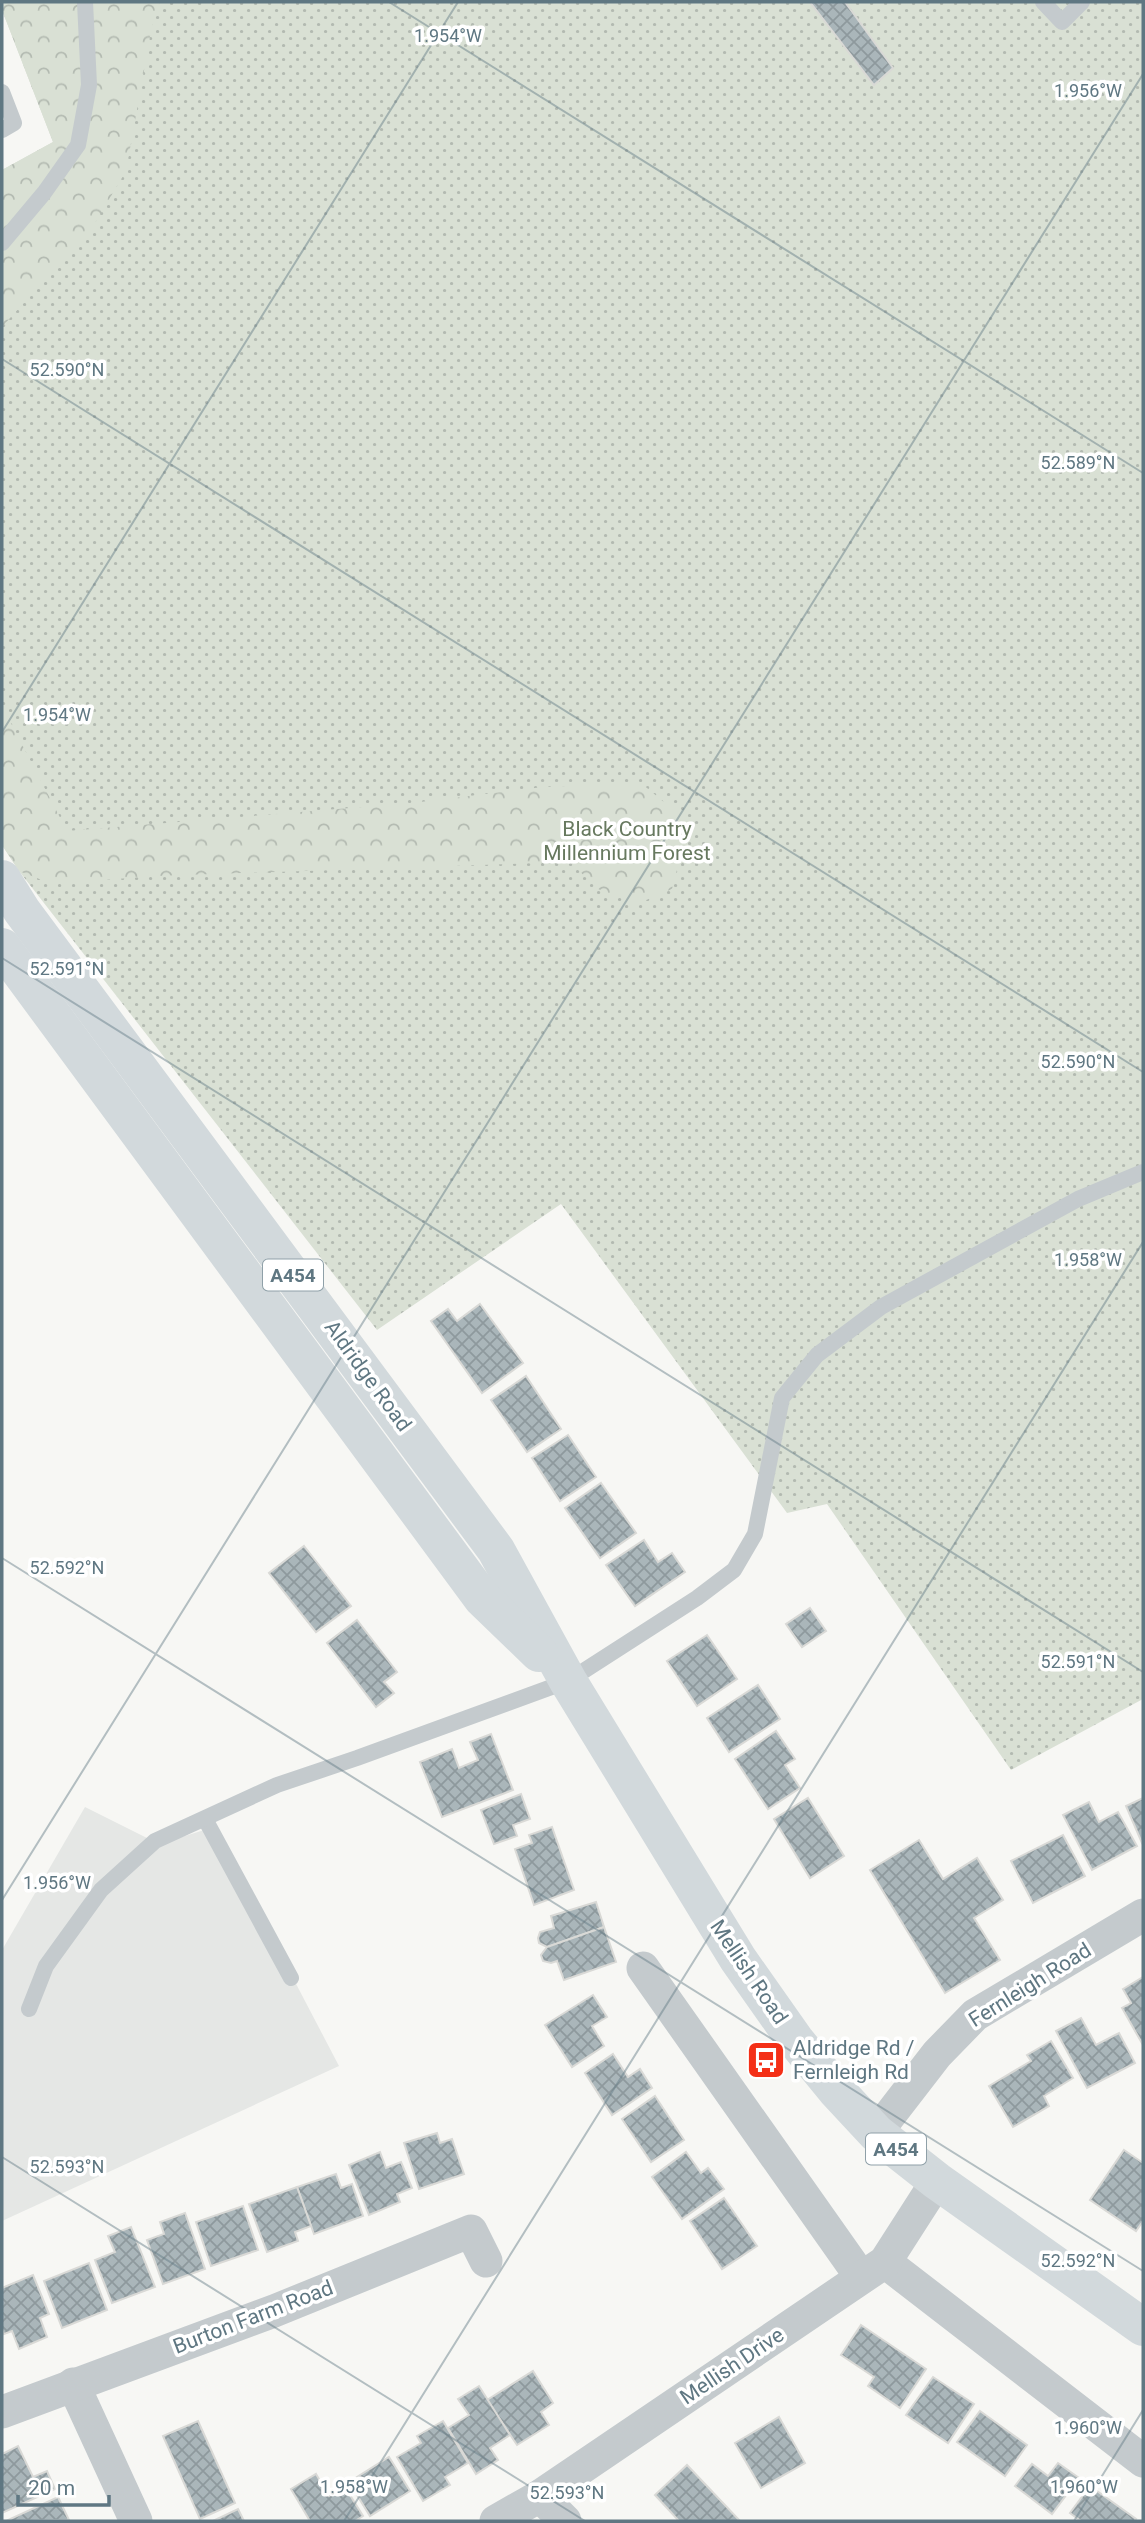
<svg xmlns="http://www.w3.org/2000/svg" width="1145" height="2523" viewBox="0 0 1145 2523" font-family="Roboto,sans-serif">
<defs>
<pattern id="grass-dots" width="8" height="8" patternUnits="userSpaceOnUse" patternTransform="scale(1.75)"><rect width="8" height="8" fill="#d9e0d4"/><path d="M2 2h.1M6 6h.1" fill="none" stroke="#b3bab1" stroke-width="1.8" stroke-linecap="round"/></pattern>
<pattern id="forest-crowns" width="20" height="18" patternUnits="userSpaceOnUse" patternTransform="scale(1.75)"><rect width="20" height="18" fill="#d9e0d4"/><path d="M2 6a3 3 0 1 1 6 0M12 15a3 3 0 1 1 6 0" fill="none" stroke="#b3bab1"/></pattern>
<pattern id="building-cross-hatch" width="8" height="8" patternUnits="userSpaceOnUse" patternTransform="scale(1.75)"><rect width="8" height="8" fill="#aab6ba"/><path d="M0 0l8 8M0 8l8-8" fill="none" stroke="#8e999d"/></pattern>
</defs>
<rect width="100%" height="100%" fill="#f7f7f4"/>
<path fill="#e5e7e5" d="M85,1807L159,1844L214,1827L339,2066L2,2221V1950Z"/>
<path fill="url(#grass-dots)" d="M2,2H1143V1699L1011,1770L827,1504L787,1513L561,1204L377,1330L19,871L2,845V170L53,142L2,10Z"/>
<g fill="url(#forest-crowns)">
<path d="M2,2H160L153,20L126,171L95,223L2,327V170L53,142L2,10Z"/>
<path d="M2,706L67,831L412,803L543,787L641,783L689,823L672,889L637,904L598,889L570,862L155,876L52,884L19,871L2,845Z"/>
</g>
<g fill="url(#building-cross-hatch)" stroke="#d9d9d6" stroke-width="2">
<path d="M810,2H845L893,68L874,85Z"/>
<path d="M480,1304L523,1363L482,1393L431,1321L448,1309L457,1321Z"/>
<path d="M526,1376L561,1429L527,1452L491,1400Z"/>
<path d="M568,1435L596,1477L560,1501L532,1458Z"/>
<path d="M601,1483L636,1533L600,1558L565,1508Z"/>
<path d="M644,1540L658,1562L672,1553L685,1572L635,1606L606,1565Z"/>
<path d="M304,1546L351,1606L316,1632L269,1573Z"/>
<path d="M810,1608L826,1631L802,1647L786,1624Z"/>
<path d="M357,1620L397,1672L384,1682L394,1693L376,1707L327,1643Z"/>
<path d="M707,1635L737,1679L697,1706L667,1661Z"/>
<path d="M758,1685L780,1719L729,1752L707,1718Z"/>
<path d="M776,1731L795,1759L785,1765L800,1788L768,1809L735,1759Z"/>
<path d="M491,1734L513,1790L442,1817L420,1762L452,1749L459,1768L478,1760L470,1742Z"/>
<path d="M521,1794L530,1819L513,1825L517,1836L494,1844L481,1810Z"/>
<path d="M808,1798L844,1856L810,1878L774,1819Z"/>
<path d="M1143,1798V1842L1142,1843L1126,1806Z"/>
<path d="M1089,1802L1099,1822L1118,1812L1137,1846L1092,1870L1063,1815Z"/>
<path d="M552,1827L574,1890L534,1905L515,1849L532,1843L529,1835Z"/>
<path d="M1063,1835L1085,1876L1033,1903L1011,1861Z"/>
<path d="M919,1840L943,1879L977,1858L1003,1900L974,1918L1000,1960L945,1993L870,1870Z"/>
<path d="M596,1902L604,1927L547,1947L539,1943L538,1938L540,1932L554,1928L551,1916Z"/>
<path d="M604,1927L616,1962L564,1980L557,1961L551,1963L543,1961L541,1955L547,1947Z"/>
<path d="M1143,1977V2045L1122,2008L1131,2003L1123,1989Z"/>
<path d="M593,1995L607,2017L592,2026L604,2046L572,2067L545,2025Z"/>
<path d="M1081,2018L1096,2045L1119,2033L1135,2063L1087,2088L1056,2031Z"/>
<path d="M1051,2041L1073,2078L1044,2096L1049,2106L1013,2127L989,2086L1031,2061L1027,2055Z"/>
<path d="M613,2054L628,2077L640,2069L652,2088L612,2115L585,2073Z"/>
<path d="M655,2096L684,2140L651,2162L622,2119Z"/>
<path d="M437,2133L440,2143L452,2139L464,2174L419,2189L404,2143Z"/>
<path d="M1124,2150L1143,2163V2221L1136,2231L1090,2200Z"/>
<path d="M380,2152L386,2168L401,2162L412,2188L397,2194L400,2202L369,2215L349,2165Z"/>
<path d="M686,2152L701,2173L708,2168L724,2189L682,2219L652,2177Z"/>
<path d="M336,2174L341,2188L352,2184L363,2216L314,2234L297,2187Z"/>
<path d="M297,2187L311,2226L295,2232L298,2241L267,2252L249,2204Z"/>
<path d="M724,2198L757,2246L722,2269L690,2221Z"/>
<path d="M243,2206L258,2250L211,2266L196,2222Z"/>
<path d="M185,2213L205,2269L163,2284L147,2240L164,2234L160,2222Z"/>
<path d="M131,2227L155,2287L112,2303L95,2260L115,2252L108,2236Z"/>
<path d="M89,2263L107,2310L62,2328L44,2281Z"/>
<path d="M33,2275L49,2314L40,2318L47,2337L19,2349L12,2331L4,2334L2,2329V2288Z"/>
<path d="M861,2325L926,2369L900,2408L868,2386L874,2377L841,2355Z"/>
<path d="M533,2371L553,2403L541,2412L549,2425L517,2445L487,2400Z"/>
<path d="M933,2377L974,2404L948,2443L906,2415Z"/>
<path d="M479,2386L510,2435L490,2448L498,2460L476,2474L448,2428L469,2415L458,2399Z"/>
<path d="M980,2411L1027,2445L1005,2476L957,2442Z"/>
<path d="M779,2417L805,2463L761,2488L735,2443Z"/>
<path d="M198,2421L235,2503L200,2519L163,2436Z"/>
<path d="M443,2421L468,2463L445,2477L450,2485L423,2501L397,2457L421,2443L417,2436Z"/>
<path d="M18,2446L33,2477L47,2471L55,2489L2,2513V2454Z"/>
<path d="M389,2457L410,2491L370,2516L349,2482Z"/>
<path d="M1058,2463L1079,2478L1052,2514L1015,2486L1032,2464L1048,2476Z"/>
<path d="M687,2465L740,2521H679L655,2495Z"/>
<path d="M316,2474L329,2496L345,2487L363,2516L355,2521H310L291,2489Z"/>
<path d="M1090,2486L1136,2519L1134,2521H1081L1070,2513Z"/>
<path d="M58,2497L69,2520L9,2521L8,2520Z"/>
<path d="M238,2509L244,2521H213Z"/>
</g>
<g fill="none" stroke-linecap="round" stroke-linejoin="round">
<g stroke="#c4cacd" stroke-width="16">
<path d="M1043,2L1062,22L1082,2"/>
<path d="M2,92L14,123L2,130"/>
<path d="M2,243L44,193L78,145L89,85L85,2"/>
<path d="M205,1819L291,1978"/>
<path d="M29,2009L46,1966L101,1890L155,1841L277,1785L357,1758L568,1681L697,1598L734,1570L755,1534L782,1398L817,1355L881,1307L1078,1199L1143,1172"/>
</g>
<g stroke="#c4cacd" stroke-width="33">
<path d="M643,1968L861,2277"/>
<path d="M876,2133L937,2054L975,2015L1143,1915"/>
<path d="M885,2262L1143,2461"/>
<path d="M73,2384L136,2521"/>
<path d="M2,2412L274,2311L471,2231L486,2261"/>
<path d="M540,2496L565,2521"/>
<path d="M496,2521L540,2496L885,2262L937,2181"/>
</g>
<g stroke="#d2d9dc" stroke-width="38">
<path d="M2,879L22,911L496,1550L568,1681L708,1910L738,1959L795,2040L836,2090L876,2133L937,2181L1143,2327"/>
<path d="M2,947L482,1598L539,1653"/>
</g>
</g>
<path fill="none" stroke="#5f7782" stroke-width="2" stroke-opacity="0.45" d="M389,2L1143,473M2,359L1143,1072M2,732L458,2M2,958L1143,1672M2,1558L1143,2271M2,1900L1143,74M2,2157L585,2521M344,2521L1143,1242M1074,2521L1143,2410"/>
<defs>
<g id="bus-square" transform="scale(2.0125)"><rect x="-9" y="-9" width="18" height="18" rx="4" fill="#f43017" stroke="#fff"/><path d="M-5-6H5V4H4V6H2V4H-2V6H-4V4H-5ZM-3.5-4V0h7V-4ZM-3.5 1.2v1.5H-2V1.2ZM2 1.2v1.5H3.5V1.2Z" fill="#fff"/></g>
</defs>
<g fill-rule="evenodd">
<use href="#bus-square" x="766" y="2060"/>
</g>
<g text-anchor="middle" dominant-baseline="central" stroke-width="7" stroke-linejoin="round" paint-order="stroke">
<g fill="#fff" stroke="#8fa0a8" stroke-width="2">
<rect x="263" y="1259.5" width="60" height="31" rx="5"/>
<rect x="866" y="2133.5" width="60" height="31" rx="5"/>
</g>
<g font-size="19" font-weight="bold" fill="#5f7782">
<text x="293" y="1275">A454</text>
<text x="896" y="2149">A454</text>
</g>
<g font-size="21" fill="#67795f" stroke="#fff">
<text x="627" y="829">Black Country<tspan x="627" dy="24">Millennium Forest</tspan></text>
</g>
<g font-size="21" fill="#5f7782" stroke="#fff">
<text transform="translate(368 1376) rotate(54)">Aldridge Road</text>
<text transform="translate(749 1972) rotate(56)">Mellish Road</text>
<text transform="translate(1030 1985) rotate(-32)">Fernleigh Road</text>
<text transform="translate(253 2317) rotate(-21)">Burton Farm Road</text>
<text transform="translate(732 2366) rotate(-34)">Mellish Drive</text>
</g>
<g font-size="21" fill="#5f7782" stroke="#fff" text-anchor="start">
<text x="793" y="2048">Aldridge Rd /<tspan x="793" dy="24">Fernleigh Rd</tspan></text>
</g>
</g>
<g font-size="18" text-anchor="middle" fill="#5f7782" stroke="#fff" stroke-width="7" stroke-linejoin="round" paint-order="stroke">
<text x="448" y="42">1.954°W</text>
<text x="1088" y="97">1.956°W</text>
<text x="67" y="376">52.590°N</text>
<text x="1078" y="469">52.589°N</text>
<text x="57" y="721">1.954°W</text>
<text x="67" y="975">52.591°N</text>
<text x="1078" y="1068">52.590°N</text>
<text x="1088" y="1266">1.958°W</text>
<text x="67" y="1574">52.592°N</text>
<text x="1078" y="1668">52.591°N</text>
<text x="57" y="1889">1.956°W</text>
<text x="67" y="2173">52.593°N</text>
<text x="1078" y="2267">52.592°N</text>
<text x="1088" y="2434">1.960°W</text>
<text x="354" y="2493">1.958°W</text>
<text x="1084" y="2493">1.960°W</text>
<text x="567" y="2499">52.593°N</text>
</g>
<rect width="1145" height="2523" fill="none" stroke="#5f7782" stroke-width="7"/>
<path d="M18 2495v10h91v-10" fill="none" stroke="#5f7782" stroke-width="3.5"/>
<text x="28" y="2495" font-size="21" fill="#5f7782" stroke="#ffffff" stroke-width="5" paint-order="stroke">20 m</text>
</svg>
